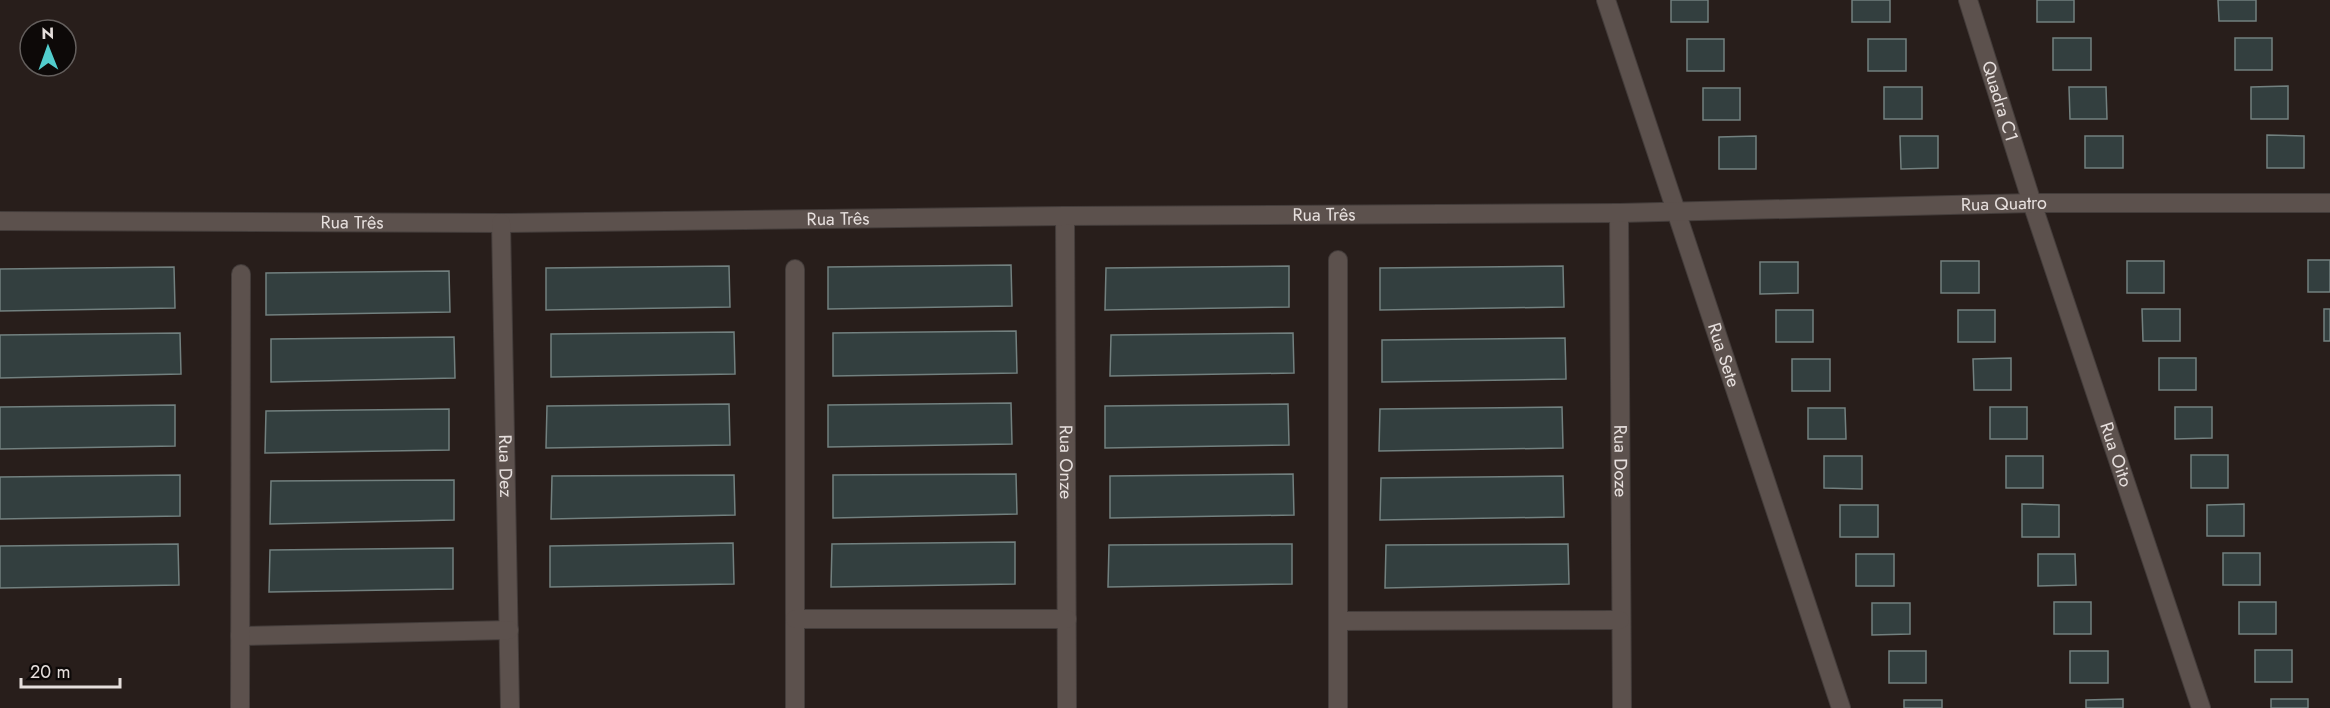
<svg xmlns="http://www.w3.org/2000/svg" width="2330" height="708" viewBox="0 0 2330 708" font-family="Jost,sans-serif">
<rect width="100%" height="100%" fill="#281e1b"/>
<g fill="#333f3f" stroke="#72807f" stroke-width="1.5">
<rect x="1671" y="0" width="37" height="22"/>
<rect x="1852" y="0" width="38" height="22"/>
<rect x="2037" y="0" width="37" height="22"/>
<path d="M2218,0H2256V21H2219Z"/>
<rect x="2053" y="38" width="38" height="32"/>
<rect x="2235" y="38" width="37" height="32"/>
<rect x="1687" y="39" width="37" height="32"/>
<rect x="1868" y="39" width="38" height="32"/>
<path d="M2288,86V119H2251V87Z"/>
<rect x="1884" y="87" width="38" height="32"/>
<path d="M2069,87H2106L2107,119H2070Z"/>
<rect x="1703" y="88" width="37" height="32"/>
<path d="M2267,135L2304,136V168H2267Z"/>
<path d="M1756,136V169H1719V137Z"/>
<path d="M1900,136H1938V168L1901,169Z"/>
<rect x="2085" y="136" width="38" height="32"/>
<rect x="2308" y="260" width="22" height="32"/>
<rect x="1941" y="261" width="38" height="32"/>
<rect x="2127" y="261" width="37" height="32"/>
<path d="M1760,262H1798V293L1760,294Z"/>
<path d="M1011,265L1012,306L828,309V267Z"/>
<path d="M729,266L730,307L546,310V268Z"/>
<path d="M1289,266V307L1105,310L1106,268Z"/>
<path d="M1563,266L1564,307L1380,310V268Z"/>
<path d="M174,267L175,308L0,311V269Z"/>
<path d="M449,271L450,312L266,315V273Z"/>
<path d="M2142,309H2180V341H2143Z"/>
<rect x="2324" y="309" width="6" height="32"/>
<rect x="1776" y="310" width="37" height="32"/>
<rect x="1958" y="310" width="37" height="32"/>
<path d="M1016,331L1017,373L833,376V333Z"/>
<path d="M734,332L735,374L551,377V334Z"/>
<path d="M180,333L181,374L0,378V335Z"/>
<path d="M1293,333L1294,373L1110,376L1111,335Z"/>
<path d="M454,337L455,378L271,382V339Z"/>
<path d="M1565,338L1566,379L1382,382V340Z"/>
<path d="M2011,358V390H1974L1973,359Z"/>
<rect x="2159" y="358" width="37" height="32"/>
<rect x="1792" y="359" width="38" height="32"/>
<path d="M1011,403L1012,444L828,447V405Z"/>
<path d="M729,404L730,445L546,448L547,406Z"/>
<path d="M1288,404L1289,445L1105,448V406Z"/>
<path d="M175,405V446L0,449V407Z"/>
<path d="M1562,407L1563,448L1379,451L1380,409Z"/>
<rect x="1990" y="407" width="37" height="32"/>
<path d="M2175,407H2212V438L2175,439Z"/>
<path d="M1808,408H1845L1846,439H1808Z"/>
<path d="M449,409V450L265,453L266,411Z"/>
<rect x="2191" y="455" width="37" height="33"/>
<path d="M1824,456H1862V489L1824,488Z"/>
<rect x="2006" y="456" width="37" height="32"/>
<path d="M1016,474L1017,514L833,518V475Z"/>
<path d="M1293,474L1294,515L1110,518V476Z"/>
<path d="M180,475V516L0,519V477Z"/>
<path d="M734,475L735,515L551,519L552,476Z"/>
<path d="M1563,476L1564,517L1380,520L1381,478Z"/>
<path d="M454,480V520L270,524L271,481Z"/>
<path d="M2022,504L2059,505V537H2022Z"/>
<path d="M2244,504V536H2207V505Z"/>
<rect x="1840" y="505" width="38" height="32"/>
<path d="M1015,542V584L831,587L832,544Z"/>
<path d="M733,543L734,584L550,587V546Z"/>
<path d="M178,544L179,585L0,588V546Z"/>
<path d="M1292,544V584L1108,587L1109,545Z"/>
<path d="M1568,544L1569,584L1385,588L1386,545Z"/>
<path d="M453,548V589L269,592L270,550Z"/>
<rect x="2223" y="553" width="37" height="32"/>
<rect x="1856" y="554" width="38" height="32"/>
<path d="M2038,554H2075L2076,585L2038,586Z"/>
<rect x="2054" y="602" width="37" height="32"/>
<rect x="2239" y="602" width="37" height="32"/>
<path d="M1872,603H1910V634L1872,635Z"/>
<rect x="2255" y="650" width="37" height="32"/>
<rect x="1889" y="651" width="37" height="32"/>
<rect x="2070" y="651" width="38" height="32"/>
<path d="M2123,699V708H2086V700Z"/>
<rect x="2271" y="699" width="37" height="9"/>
<rect x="1904" y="700" width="38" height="8"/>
</g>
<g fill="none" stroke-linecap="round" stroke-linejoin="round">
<g stroke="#433c3a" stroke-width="20">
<g id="minor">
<path id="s1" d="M1606,0L1841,708"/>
<path id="s2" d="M1968,0L2032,203L2201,708"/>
<path id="s3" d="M1619,213L1622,708"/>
<path id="s4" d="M1065,216L1067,708"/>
<path id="s5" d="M0,221L501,223L1065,216L1619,213L2032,203H2330"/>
<path id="s6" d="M501,223L510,708"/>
<path d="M795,269V708"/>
<path d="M795,619H1067"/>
<path d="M1338,621L1620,620"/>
<path d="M240,636L509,630"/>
<path d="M240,708L241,274"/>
<path d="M1338,708V260"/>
</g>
</g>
<use href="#minor" stroke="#5c514d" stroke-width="18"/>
</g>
<g text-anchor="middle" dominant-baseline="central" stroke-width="4.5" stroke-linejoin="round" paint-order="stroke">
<g font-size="18" fill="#e6dfdd" stroke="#0d0908">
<text stroke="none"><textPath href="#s2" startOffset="106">Quadra C1</textPath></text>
<text stroke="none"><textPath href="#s5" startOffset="2004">Rua Quatro</textPath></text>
<text stroke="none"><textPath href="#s5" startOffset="1324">Rua Três</textPath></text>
<text stroke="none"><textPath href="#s5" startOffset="838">Rua Três</textPath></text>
<text stroke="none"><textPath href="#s5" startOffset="352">Rua Três</textPath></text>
<text stroke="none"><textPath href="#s1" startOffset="374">Rua Sete</textPath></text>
<text stroke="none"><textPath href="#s2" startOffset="478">Rua Oito</textPath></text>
<text stroke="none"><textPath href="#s3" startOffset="248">Rua Doze</textPath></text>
<text stroke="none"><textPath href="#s4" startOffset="246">Rua Onze</textPath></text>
<text stroke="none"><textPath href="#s6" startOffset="243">Rua Dez</textPath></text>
</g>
</g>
<g transform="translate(48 48) rotate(359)"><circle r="28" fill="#0d0908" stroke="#645f5d" stroke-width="1.5"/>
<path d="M0-4.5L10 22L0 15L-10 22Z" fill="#52cdcd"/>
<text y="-9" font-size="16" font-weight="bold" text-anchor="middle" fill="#e6dfdd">N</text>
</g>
<path d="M21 678v9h99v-9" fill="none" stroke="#e6dfdd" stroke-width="3"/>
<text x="30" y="678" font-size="18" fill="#e6dfdd" stroke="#0d0908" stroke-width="4.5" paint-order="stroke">20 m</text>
</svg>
